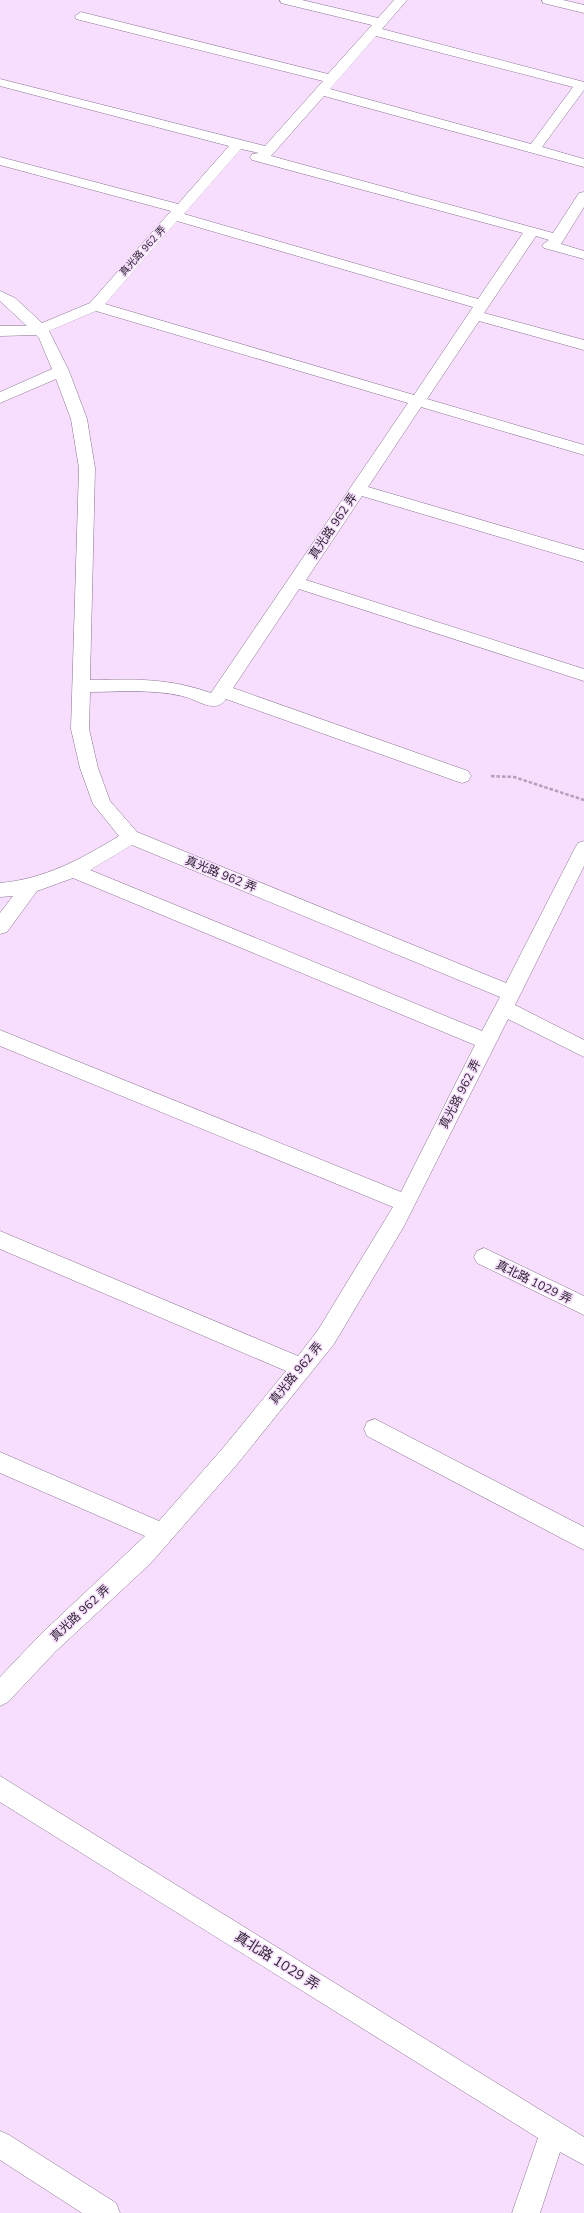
<svg xmlns="http://www.w3.org/2000/svg" width="584" height="2213" viewBox="0 0 584 2213" font-family="'Nunito Sans','Noto Sans SC',sans-serif">
<rect width="100%" height="100%" fill="#f7defe"/>
<g fill="none" stroke-linecap="round" stroke-linejoin="round">
<g stroke="#897390" stroke-width="1">
<g id="lane">
<path d="M280,0H302L378,18L394,0H407L382,29L584,82V90L542,147L584,159V167L324,96L271,156L553,233L579,193L584,192V207L561,244L584,251V259L544,248L542,245L549,240L536,236L484,313L584,340V350L479,321L427,399L584,445V455L421,407L368,487L584,550V562L362,496L306,580L584,669V681L299,589L233,688L468,771L471,776L468,781L462,783L456,781L226,699C215,715 197,699 182,696C152,689 120,692 90,692L89,729L98,768L110,801L137,832L506,983L575,848L578,843L584,841V866L515,1005L584,1040V1057L508,1019L404,1226L334,1344L239,1462L150,1564L56,1651L8,1702L0,1706V1677L40,1635L145,1536L0,1473V1452L159,1521L223,1448L286,1371L0,1249V1231L298,1356L318,1330L393,1207L0,1046V1030L401,1192L475,1045L73,878L37,891L7,932L0,934V913L13,896L0,897V883C45,879 81,859 119,836L93,804L80,768L71,729L79,468L71,419L56,379L0,403V392L52,369L39,338L36,335L0,336V326H27L0,301V291L15,298L42,323L90,303L171,211L0,165V157L178,204L229,146L0,86V79L265,146L323,81L76,19L75,16L81,12L328,74L372,25L281,3ZM376,36L573,87L531,144L330,89ZM241,149L259,153L252,154L250,157L252,160L523,233L478,299L184,214ZM177,221L473,307L414,395L105,304ZM96,311L408,403L211,693C169,678 134,679 90,680L95,468L87,419L69,371L49,331ZM132,845L500,997L482,1031L90,870Z"/>
<path d="M542,0H563L584,5V13L543,3Z"/>
<path d="M484,1248L584,1296V1315L477,1263L474,1257L477,1251Z"/>
<path d="M375,1419L584,1527V1550L367,1436L364,1429L367,1422Z"/>
<path d="M0,1776L584,2137V2165L560,2152L540,2213H512L538,2138L0,1802Z"/>
<path d="M0,2131L9,2135L116,2203L120,2213H82L0,2160Z"/>
</g>
</g>
<path stroke="#b39fb8" stroke-width="2.5" stroke-dasharray="3.5 2" stroke-linecap="butt" d="M491,776L514,777L584,800"/>
<use href="#lane" fill="#fff" fill-rule="evenodd"/>
</g>
<g text-anchor="middle" dominant-baseline="central" stroke-width="3" stroke-linejoin="round" paint-order="stroke">
<g font-size="10" fill="#2d2430" stroke="#f7defe">
<text transform="translate(143 251) rotate(-48)">真光路 962 弄</text>
</g>
<g font-size="12" fill="#2d2430" stroke="#f7defe">
<text transform="translate(333 526) rotate(-56)">真光路 962 弄</text>
<text transform="translate(221 874) rotate(22)">真光路 962 弄</text>
<text transform="translate(460 1094) rotate(-63)">真光路 962 弄</text>
<text transform="translate(534 1282) rotate(26)">真北路 1029 弄</text>
<text transform="translate(296 1373) rotate(-51)">真光路 962 弄</text>
<text transform="translate(80 1613) rotate(-43)">真光路 962 弄</text>
</g>
<g font-size="14" fill="#2d2430" stroke="#f7defe">
<text transform="translate(277 1961) rotate(32)">真北路 1029 弄</text>
</g>
</g>
</svg>
